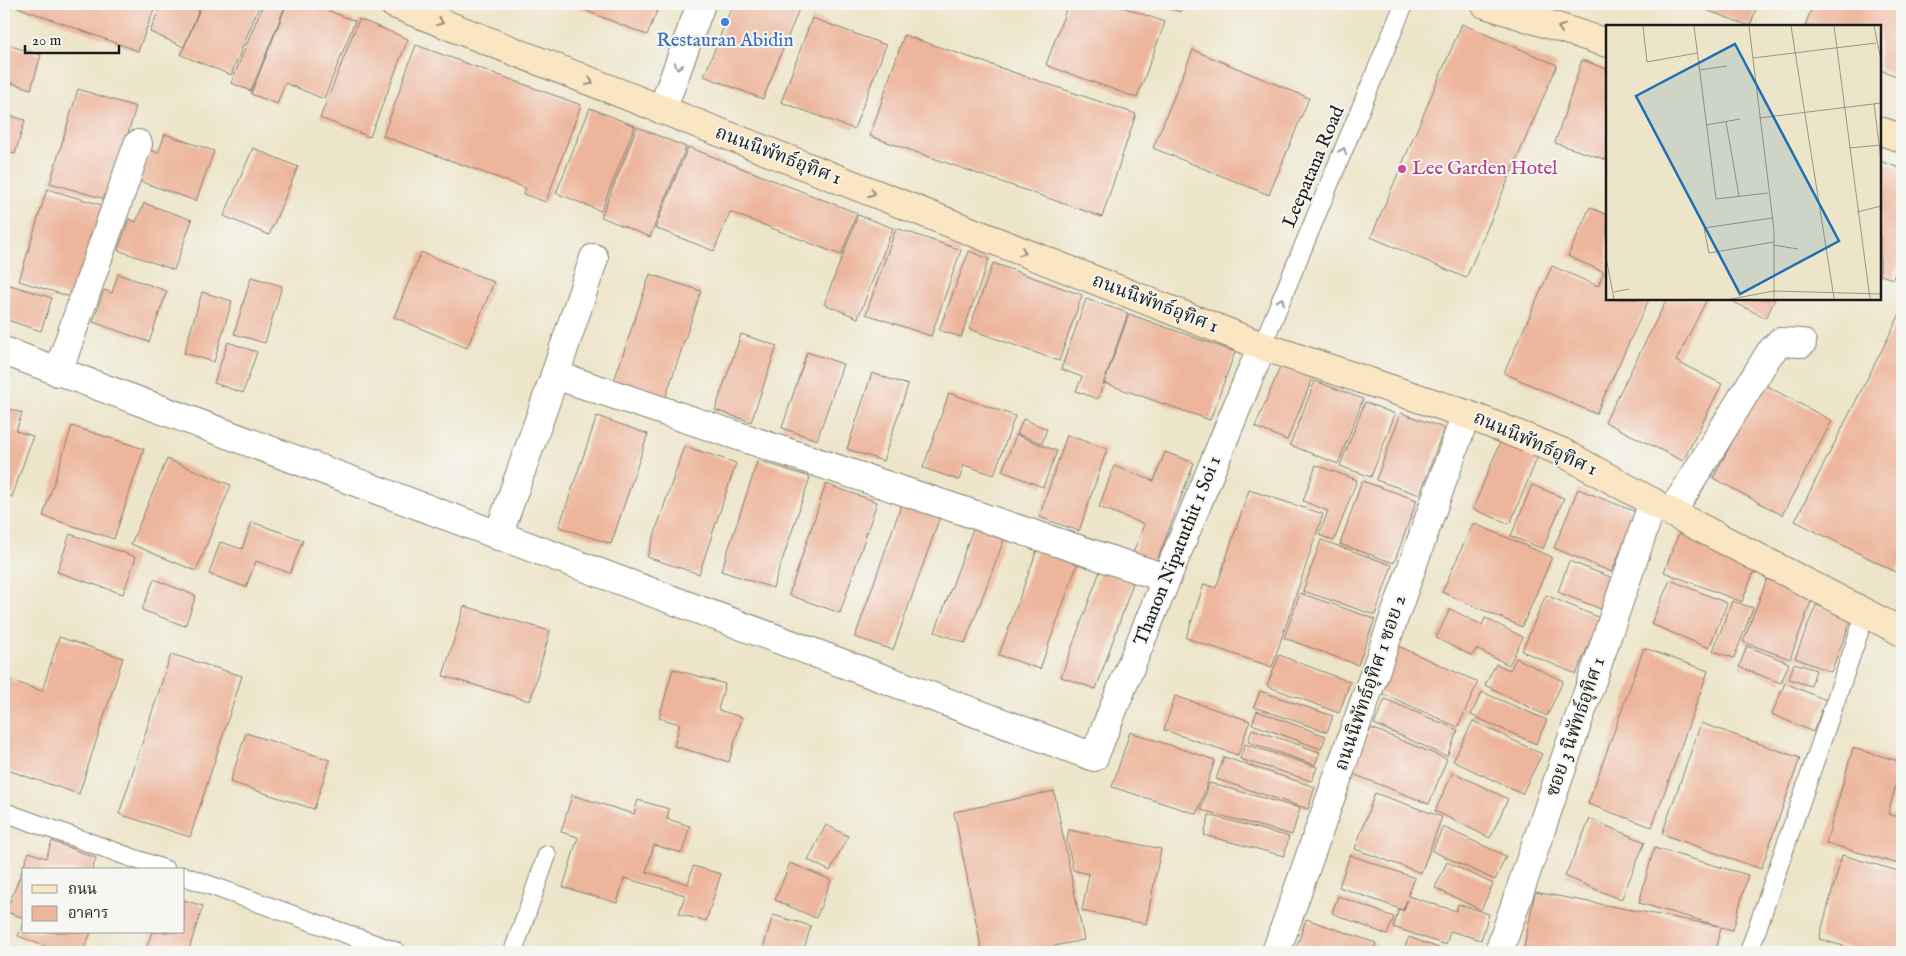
<svg xmlns="http://www.w3.org/2000/svg" width="1906" height="956" viewBox="0 0 1906 956" font-family="'IM FELL English','Noto Serif Thai',serif">
<rect width="100%" height="100%" fill="#f6f6f2"/>
<filter id="ink" filterUnits="userSpaceOnUse"><feTurbulence type="fractalNoise" baseFrequency=".02" numOctaves="2"/><feDisplacementMap in="SourceGraphic" scale="10" xChannelSelector="R" yChannelSelector="G"/><feConvolveMatrix kernelMatrix="1 2 1 2 8 2 1 2 1" color-interpolation-filters="sRGB"/></filter>
<filter id="wash" filterUnits="userSpaceOnUse"><feTurbulence type="fractalNoise" baseFrequency=".0096" numOctaves="4" result="noise"/><feDisplacementMap in="SourceGraphic" scale="20" xChannelSelector="R" yChannelSelector="G"/><feGaussianBlur stdDeviation="1.12" result="paint"/><feColorMatrix in="noise" values="0 0 0 0 0 0 0 0 0 0 0 0 0 0 0 0 0 1.4 0 .05"/><feComposite in="paint" operator="in"/></filter>
<g filter="url(#wash)">
<rect width="100%" height="100%" fill="#ede5c9"/>
<g id="blocks">
<g fill="#edb69c">
<path d="M9,4H156L138,51Z"/>
<path d="M161,4H201L184,47L150,32Z"/>
<path d="M202,4H260L231,75L181,55Z"/>
<path d="M263,4H286L251,91L231,83Z"/>
<path d="M287,4H311L355,21L324,99L285,83L277,104L251,94Z"/>
<path d="M569,4H660L647,35Z"/>
<path d="M733,4H801L763,99L704,76Z"/>
<path d="M1068,4H1114L1165,22L1137,98L1046,65Z"/>
<path d="M1157,4H1183L1180,12Z"/>
<path d="M1690,4H1758L1750,26Z"/>
<path d="M1813,4H1902V78L1880,70V26H1805Z"/>
<path d="M812,18L886,45L854,129L781,102Z"/>
<path d="M359,19L408,39L370,137L320,118Z"/>
<path d="M1462,24L1557,65L1466,278L1371,237Z"/>
<path d="M904,35L1136,114L1102,217L870,136Z"/>
<path d="M4,44L41,55L31,89L11,83L7,98H4Z"/>
<path d="M416,45L581,105L546,202L523,194L526,188L383,136Z"/>
<path d="M1193,50L1309,98L1269,195L1153,148Z"/>
<path d="M1582,60L1607,69V160L1555,143Z"/>
<path d="M78,89L136,107L108,200L50,183Z"/>
<path d="M590,108L635,126L601,211L556,193Z"/>
<path d="M4,114L25,120L15,154L4,151Z"/>
<path d="M637,127L686,147L650,237L601,217Z"/>
<path d="M165,134L214,151L196,201L139,181L151,150L158,153Z"/>
<path d="M688,147L857,213L841,255L730,212L714,251L655,228Z"/>
<path d="M253,148L298,167L269,235L224,216Z"/>
<path d="M1880,161L1902,169V252L1893,279L1880,275Z"/>
<path d="M47,189L105,206L77,299L19,281Z"/>
<path d="M144,203L192,220L174,270L118,250L129,219L136,222Z"/>
<path d="M1590,207L1607,215V299H1649L1596,414L1504,373L1552,266L1598,286L1604,272L1568,256Z"/>
<path d="M858,215L893,228L858,318L824,304Z"/>
<path d="M896,228L961,250L931,336L866,314Z"/>
<path d="M969,251L989,259L961,337L939,330Z"/>
<path d="M421,252L494,282L467,348L394,317Z"/>
<path d="M993,263L1082,295L1059,361L969,329Z"/>
<path d="M118,274L167,291L149,342L93,322L104,290L112,293Z"/>
<path d="M650,274L701,291L664,402L613,384Z"/>
<path d="M251,277L282,286L265,343L234,334Z"/>
<path d="M4,283L52,298L41,331L4,319Z"/>
<path d="M202,292L232,301L214,362L184,353Z"/>
<path d="M1086,299L1128,313L1098,399L1076,391L1082,377L1061,369Z"/>
<path d="M1667,299H1707L1676,361L1722,384L1683,461L1605,422Z"/>
<path d="M1728,299H1775L1766,318Z"/>
<path d="M1902,310V559L1896,572L1795,521Z"/>
<path d="M1129,314L1235,352L1210,420L1104,383Z"/>
<path d="M741,334L777,346L751,422L715,410Z"/>
<path d="M228,342L257,352L243,393L214,383Z"/>
<path d="M807,352L843,364L817,440L782,428Z"/>
<path d="M1281,365L1313,378L1287,440L1255,427Z"/>
<path d="M872,373L908,385L883,461L847,449Z"/>
<path d="M1315,381L1363,399L1338,464L1290,445Z"/>
<path d="M1763,384L1832,421L1782,515L1713,478Z"/>
<path d="M949,393L1015,416L994,475L964,465L959,480L923,468Z"/>
<path d="M1365,402L1395,414L1371,477L1340,466Z"/>
<path d="M4,407L22,413L16,431L33,436L12,497L4,494Z"/>
<path d="M1401,413L1444,428L1420,495L1376,480Z"/>
<path d="M597,416L648,434L611,544L559,527Z"/>
<path d="M1023,419L1047,429L1042,443L1017,434Z"/>
<path d="M72,426L144,449L114,539L43,516Z"/>
<path d="M1016,435L1057,451L1043,487L1002,471Z"/>
<path d="M1067,435L1107,449L1079,531L1039,517Z"/>
<path d="M1501,440L1538,456L1510,524L1473,509Z"/>
<path d="M684,446L736,463L699,574L647,557Z"/>
<path d="M1165,452L1194,463L1157,561L1133,553L1144,524L1099,507L1114,466L1154,481Z"/>
<path d="M167,459L231,485L196,571L131,544Z"/>
<path d="M758,460L810,477L773,588L721,571Z"/>
<path d="M1316,465L1357,480L1334,541L1319,535L1328,511L1303,501Z"/>
<path d="M1362,481L1417,500L1394,563L1340,544Z"/>
<path d="M826,484L877,502L840,613L789,595Z"/>
<path d="M1532,485L1564,498L1543,549L1511,536Z"/>
<path d="M1578,489L1636,512L1612,572L1554,548Z"/>
<path d="M1249,490L1323,514L1272,667L1186,638L1204,584L1216,588Z"/>
<path d="M904,497L942,511L893,650L855,637Z"/>
<path d="M976,521L1007,532L965,643L935,632Z"/>
<path d="M252,522L303,540L290,573L256,561L246,587L209,574L220,542L242,549Z"/>
<path d="M1473,523L1552,557L1522,627L1442,592Z"/>
<path d="M1679,533L1757,563L1742,602L1664,572Z"/>
<path d="M70,534L136,557L123,594L57,572Z"/>
<path d="M1321,540L1392,565L1375,615L1303,591Z"/>
<path d="M1038,547L1078,562L1040,669L999,655Z"/>
<path d="M1569,561L1618,580L1606,611L1558,592Z"/>
<path d="M1100,571L1133,583L1096,689L1061,677Z"/>
<path d="M154,579L196,596L185,626L142,610Z"/>
<path d="M1767,579L1813,596L1790,659L1743,642Z"/>
<path d="M1670,580L1727,603L1709,648L1651,624Z"/>
<path d="M1300,593L1375,619L1358,665L1284,638Z"/>
<path d="M1546,595L1600,618L1576,674L1522,651Z"/>
<path d="M1732,601L1753,608L1734,658L1713,651Z"/>
<path d="M1816,605L1852,618L1831,672L1795,658Z"/>
<path d="M464,606L550,631L530,701L443,676Z"/>
<path d="M1450,609L1482,625L1485,618L1523,637L1509,665L1476,649L1472,656L1436,638Z"/>
<path d="M59,637L123,658L79,794L4,769V678L42,691Z"/>
<path d="M1398,646L1478,682L1458,727L1377,691Z"/>
<path d="M1747,646L1789,663L1781,683L1739,667Z"/>
<path d="M1644,648L1708,671L1652,827L1588,804Z"/>
<path d="M171,654L242,676L190,837L119,814Z"/>
<path d="M1279,655L1350,682L1339,713L1267,686Z"/>
<path d="M1516,658L1563,681L1547,716L1485,685L1496,664L1510,670Z"/>
<path d="M1794,663L1816,670L1811,686L1789,679Z"/>
<path d="M673,669L725,684L718,710L742,717L729,762L674,746L680,724L659,718Z"/>
<path d="M1785,683L1826,700L1813,732L1772,714Z"/>
<path d="M1260,691L1333,716L1327,732L1254,707Z"/>
<path d="M1482,692L1547,720L1536,744L1471,715Z"/>
<path d="M1175,696L1250,721L1238,755L1164,730Z"/>
<path d="M1385,699L1458,730L1447,756L1374,724Z"/>
<path d="M1257,711L1326,736L1321,749L1252,724Z"/>
<path d="M1473,721L1542,754L1522,794L1453,761Z"/>
<path d="M1701,723L1800,758L1761,869L1662,834Z"/>
<path d="M1371,728L1447,759L1429,804L1353,774Z"/>
<path d="M1252,729L1320,752L1315,765L1248,742Z"/>
<path d="M1130,732L1215,760L1197,814L1112,787Z"/>
<path d="M246,733L330,760L314,809L230,782Z"/>
<path d="M1245,744L1317,767L1312,781L1240,759Z"/>
<path d="M1853,748L1902,762L1888,814L1902,818V865L1826,843Z"/>
<path d="M1224,757L1315,787L1308,809L1216,779Z"/>
<path d="M1453,772L1508,799L1490,838L1435,811Z"/>
<path d="M1209,783L1300,808L1292,835L1201,810Z"/>
<path d="M1054,791L1084,940L1024,952H982L954,812Z"/>
<path d="M1375,793L1442,817L1421,873L1355,849Z"/>
<path d="M572,795L634,814L638,800L669,809L667,819L690,826L682,853L654,845L646,872L688,884L693,866L721,874L706,921L679,914L685,895L624,878L617,903L563,887L578,837L561,832Z"/>
<path d="M1209,815L1289,837L1284,856L1204,835Z"/>
<path d="M1590,819L1645,842L1621,900L1565,876Z"/>
<path d="M826,825L848,836L830,871L808,860Z"/>
<path d="M1443,827L1506,856L1495,880L1432,851Z"/>
<path d="M1069,830L1161,849L1146,924L1082,911L1089,874L1073,870L1067,840Z"/>
<path d="M52,841L96,858L92,870H24V918L6,912L29,852L46,858Z"/>
<path d="M1654,848L1748,875L1733,930L1721,927L1716,952H1523L1535,892L1719,926L1639,903Z"/>
<path d="M1350,855L1415,878L1408,896L1456,911L1458,904L1489,914L1481,940L1450,931L1446,945L1393,927L1399,909L1404,911L1407,900L1403,910L1339,887Z"/>
<path d="M1842,855L1902,872V938L1898,952H1865L1819,939Z"/>
<path d="M1447,862L1493,884L1481,910L1435,888Z"/>
<path d="M790,863L831,880L816,918L775,900Z"/>
<path d="M1338,896L1394,917L1387,935L1332,913Z"/>
<path d="M184,900L203,906L188,952H145L152,932H184Z"/>
<path d="M773,915L811,926L803,952H762Z"/>
<path d="M1306,919L1376,943L1373,952H1295Z"/>
<path d="M24,922V932H91L83,952H60L18,936Z"/>
<path d="M1409,937L1449,952H1403Z"/>
<path d="M1789,947L1807,952H1788Z"/>
</g>
</g>
</g>
<g filter="url(#ink)">
<use href="#blocks" fill-opacity="0" stroke="#848072" stroke-width="1"/>
<g fill="none" stroke-linecap="round" stroke-linejoin="round">
<g stroke="#848072" stroke-width="20">
<g id="lane">
<path d="M1262,346L1404,4"/>
<path d="M4,812L166,870"/>
<path d="M184,876L397,952"/>
<path d="M513,952L547,855"/>
<path d="M1749,952L1866,612"/>
</g>
</g>
<g stroke="#848072" stroke-width="30">
<g id="street">
<path d="M662,110L701,4"/>
<path d="M4,351L1094,757C1149,619 1206,483 1262,346"/>
<path d="M58,372L138,144"/>
<path d="M555,375L1165,578"/>
<path d="M1670,512L1682,496L1769,354L1780,342L1802,343"/>
<path d="M498,536L555,375L594,258"/>
<path d="M1276,952L1466,414"/>
<path d="M1499,952L1653,502"/>
</g>
</g>
<g stroke="#848072" stroke-width="30">
<g id="secondary">
<path d="M394,4L1262,346L1466,414L1562,452L1670,512L1902,632"/>
<path d="M1485,4L1607,43"/>
<path d="M1880,131L1902,138"/>
</g>
</g>
<use href="#lane" stroke="#fff" stroke-width="18"/>
<use href="#street" stroke="#fff" stroke-width="28"/>
<use href="#secondary" stroke="#fbe6c4" stroke-width="28"/>
</g>
<defs><path id="oneway-chevron" d="M-2-3.5L2.5 0L-2 3.5" fill="none" stroke-width="1.6" stroke-linecap="round" stroke-linejoin="round" transform="scale(1.25)"/></defs>
<g stroke="#978b78">
<use href="#oneway-chevron" transform="translate(440 22) rotate(22)"/>
<use href="#oneway-chevron" transform="translate(1561 28) rotate(-162)"/>
<use href="#oneway-chevron" transform="translate(590 82) rotate(22)"/>
<use href="#oneway-chevron" transform="translate(872 193) rotate(21)"/>
<use href="#oneway-chevron" transform="translate(1023 252) rotate(21)"/>
</g>
<g stroke="#999">
<use href="#oneway-chevron" transform="translate(678 66) rotate(110)"/>
<use href="#oneway-chevron" transform="translate(1343 151) rotate(-67)"/>
<use href="#oneway-chevron" transform="translate(1281 301) rotate(-67)"/>
</g>
</g>
<circle fill="#3f7fe0" stroke="#f6f6f2" stroke-width="2" cx="725" cy="22" r="5"/>
<circle fill="#d1479c" stroke="#f6f6f2" stroke-width="2" cx="1402" cy="169" r="5"/>
<g text-anchor="middle" dominant-baseline="central" stroke-width="4" stroke-linejoin="round" paint-order="stroke">
<g font-size="19" fill="#366cbe" stroke="#f6f6f2">
<text x="725" y="41">Restauran Abidin</text>
</g>
<g font-size="19" fill="#1c1c1c" stroke="#f6f6f2">
<text transform="translate(778 156) rotate(21)">ถนนนิพัทธ์อุทิศ 1</text>
<text transform="translate(1314 167) rotate(-67)">Leepatana Road</text>
<text transform="translate(1155 304) rotate(21)">ถนนนิพัทธ์อุทิศ 1</text>
<text transform="translate(1535 444) rotate(24)">ถนนนิพัทธ์อุทิศ 1</text>
<text transform="translate(1178 551) rotate(-68)">Thanon Nipatuthit 1 Soi 1</text>
<text transform="translate(1371 683) rotate(-71)">ถนนนิพัทธ์อุทิศ 1 ซอย 2</text>
<text transform="translate(1576 727) rotate(-71)">ซอย 3 นิพัทธ์อุทิศ 1</text>
</g>
<g font-size="19" fill="#b23c85" stroke="#f6f6f2" text-anchor="start">
<text x="1412" y="169">Lee Garden Hotel</text>
</g>
</g>
<g transform="translate(1606 25)">
<rect width="275" height="275" fill="#ede5c9"/>
<path fill="none" stroke="#999584" stroke-width="1" d="M37,1L41,37L91,28M88,1L110,174L162,168M143,1L168,205V274M185,1L228,273M228,1L264,274M268,1L275,35M147,33L270,18M93,45L121,41M268,79L275,135M153,93L275,78M120,97L133,171M100,100L134,94M243,123L275,120M251,187L275,181M166,193L98,203L103,228L168,217M167,220L192,224M0,232L8,274M8,267L23,264M125,274L168,266L275,269"/>
<path fill="#1f6fb2" fill-opacity="0.15" stroke="#1f6fb2" stroke-width="2.5" d="M129,19L233,216L134,269L30,71Z"/>
<rect width="275" height="275" fill="none" stroke="#1c1c1c" stroke-width="2.5"/>
</g>
<rect width="1906" height="956" fill="none" stroke="#f6f6f2" stroke-width="20"/>
<rect x="22" y="868" width="162" height="65" fill="#f6f6f2" stroke="#9f9f9c"/>
<rect x="32" y="885" width="25" height="8" fill="#fbe6c4" stroke="#9f9f9c"/>
<text x="68" y="894" font-size="15" fill="#1c1c1c">ถนน</text>
<rect x="32" y="906" width="25" height="15" fill="#edb69c" stroke="#9f9f9c"/>
<text x="68" y="918" font-size="15" fill="#1c1c1c">อาคาร</text>
<path d="M25 45v8h94v-8" fill="none" stroke="#1c1c1c" stroke-width="2.5"/>
<text x="32" y="45" font-size="15" fill="#1c1c1c" stroke="#f6f6f2" stroke-width="4" paint-order="stroke">20 m</text>
</svg>
